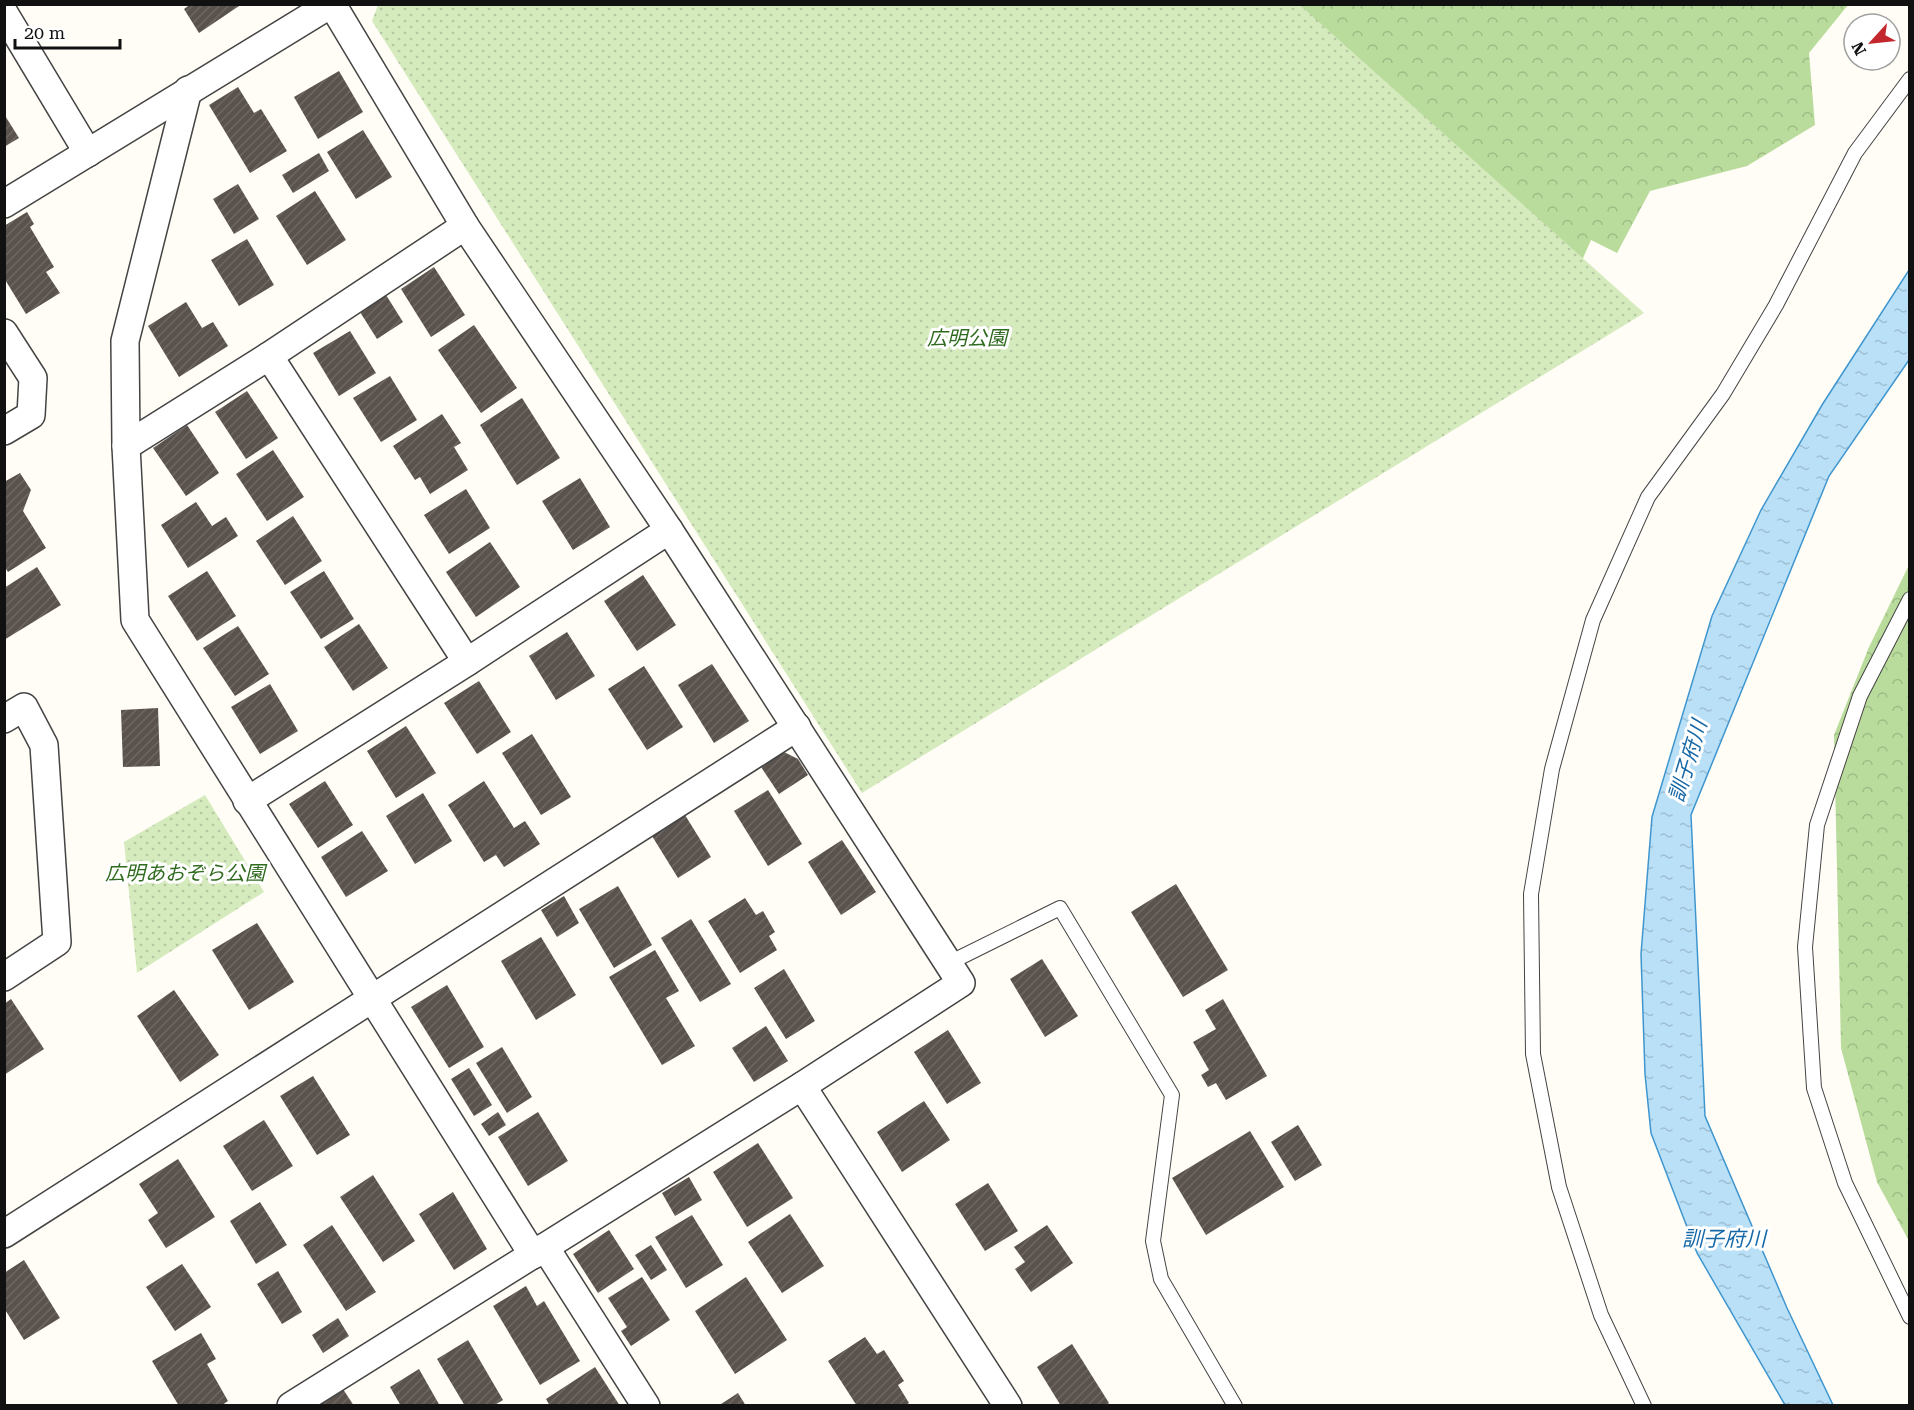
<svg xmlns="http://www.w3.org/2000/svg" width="1914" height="1410" viewBox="0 0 1914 1410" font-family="'Roboto Serif','Noto Sans JP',serif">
<defs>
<pattern id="forest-crowns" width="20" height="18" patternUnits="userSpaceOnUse" patternTransform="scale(1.5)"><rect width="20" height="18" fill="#b9dc9c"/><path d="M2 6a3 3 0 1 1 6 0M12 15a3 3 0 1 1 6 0" fill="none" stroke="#9ebc85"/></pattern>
<pattern id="park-dots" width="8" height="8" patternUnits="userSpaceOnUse" patternTransform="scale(1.5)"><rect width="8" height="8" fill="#d5ebbd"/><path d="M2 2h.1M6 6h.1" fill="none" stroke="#b6c8a1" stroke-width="1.8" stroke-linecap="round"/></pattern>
<pattern id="water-ripples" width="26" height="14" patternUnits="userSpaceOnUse" patternTransform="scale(1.5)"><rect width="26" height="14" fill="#b9e0f7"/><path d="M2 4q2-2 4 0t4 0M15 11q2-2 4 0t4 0" fill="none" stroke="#9ebfd3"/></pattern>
<pattern id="building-hatch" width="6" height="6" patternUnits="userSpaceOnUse" patternTransform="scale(1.5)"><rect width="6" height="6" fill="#5a524d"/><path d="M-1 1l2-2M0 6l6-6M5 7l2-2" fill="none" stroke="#6d6662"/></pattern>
</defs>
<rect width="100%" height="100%" fill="#fffdf5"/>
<g fill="url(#forest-crowns)">
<path d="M1260,5H1848L1809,53L1815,125L1747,166L1650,191L1617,253L1591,240L1564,301Z"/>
<path d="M1909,565V1241L1877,1182L1841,1048L1834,735L1869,647Z"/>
</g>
<g fill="url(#park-dots)">
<path d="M378,5H1300L1644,313L862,793L372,21Z"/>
<path d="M205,795L264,892L137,973L124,842Z"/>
</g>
<path fill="url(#water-ripples)" stroke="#3f96cf" stroke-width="1.5" d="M1909,270V360L1829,476L1691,815L1705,1116L1787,1308L1833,1405H1785L1697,1253L1651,1133L1645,1074L1641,954L1652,817L1712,616L1761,510L1822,405Z"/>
<g fill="url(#building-hatch)">
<path d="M191,4H242L199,33L184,9Z"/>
<path d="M339,71L363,112L318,139L294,97Z"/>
<path d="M238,87L254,113L261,109L287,151L250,173L209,105Z"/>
<path d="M4,114L19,138L4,147Z"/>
<path d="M363,130L392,177L356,199L327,152Z"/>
<path d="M319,153L329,171L293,193L282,175Z"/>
<path d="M238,184L259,219L234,234L213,199Z"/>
<path d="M315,191L346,240L307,265L276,216Z"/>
<path d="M27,212L34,224L30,227L54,267L46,272L60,293L26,314L4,278V226Z"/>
<path d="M247,239L274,285L239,306L211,260Z"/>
<path d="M434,267L465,315L431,337L401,289Z"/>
<path d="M386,295L403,322L377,339L360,312Z"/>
<path d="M186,302L202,328L213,322L228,346L179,377L148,326Z"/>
<path d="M474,325L517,388L481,413L438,350Z"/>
<path d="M350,331L376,373L339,396L313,353Z"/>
<path d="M390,376L417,420L381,442L353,398Z"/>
<path d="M247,391L278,438L246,459L215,412Z"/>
<path d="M522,398L560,458L517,485L480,425Z"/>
<path d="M442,414L461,443L454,447L468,470L430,494L420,477L415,480L393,446Z"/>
<path d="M187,425L219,473L186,496L153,448Z"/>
<path d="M273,450L304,497L267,521L236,474Z"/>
<path d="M20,473L31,490L23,511L46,548L8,572L4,566V482Z"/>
<path d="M580,478L610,527L573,550L542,501Z"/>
<path d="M466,489L490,528L449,554L424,515Z"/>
<path d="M196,502L212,526L226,517L238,536L188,568L161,525Z"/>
<path d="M293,516L322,561L285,585L256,541Z"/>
<path d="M490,542L520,587L476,617L446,572Z"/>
<path d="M37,567L61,605L4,640V588Z"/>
<path d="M207,571L236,616L197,641L168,596Z"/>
<path d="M324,571L354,619L321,639L290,592Z"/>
<path d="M643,575L676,625L637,651L604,601Z"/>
<path d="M359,624L388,668L353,691L324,647Z"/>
<path d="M238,626L269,674L235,696L203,648Z"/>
<path d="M567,632L595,676L556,700L529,656Z"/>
<path d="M712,664L749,721L714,743L678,685Z"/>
<path d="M644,666L683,727L647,750L608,689Z"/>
<path d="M479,681L511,732L477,754L444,703Z"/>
<path d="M270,684L298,731L260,754L231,707Z"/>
<path d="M158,708L160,766L123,767L121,710Z"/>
<path d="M406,726L436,773L396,798L367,751Z"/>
<path d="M532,734L571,797L541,815L502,753Z"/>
<path d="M780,750L798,759L808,775L779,794L759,764Z"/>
<path d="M325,781L353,825L318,848L289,804Z"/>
<path d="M484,781L514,828L525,821L540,844L504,867L496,855L484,862L448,805Z"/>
<path d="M768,790L802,844L768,866L734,811Z"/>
<path d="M423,793L452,841L415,864L386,816Z"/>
<path d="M685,815L711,857L678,878L652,836Z"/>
<path d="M362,831L388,871L346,897L321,857Z"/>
<path d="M842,840L876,892L841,915L808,862Z"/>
<path d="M1176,884L1228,970L1183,997L1131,912Z"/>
<path d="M618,886L652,945L614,968L579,909Z"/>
<path d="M564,896L579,923L557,937L541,910Z"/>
<path d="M745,898L756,915L763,911L775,932L769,936L777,950L740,973L708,921Z"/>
<path d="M691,919L731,984L700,1002L661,938Z"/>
<path d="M257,923L294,982L249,1010L212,950Z"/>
<path d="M541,937L576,995L536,1020L501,961Z"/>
<path d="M655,950L679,991L666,998L695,1046L662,1065L609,977Z"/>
<path d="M1042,959L1078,1016L1045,1037L1010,979Z"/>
<path d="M784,969L815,1021L786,1039L754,988Z"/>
<path d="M447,985L484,1047L449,1068L411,1007Z"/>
<path d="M174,990L219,1055L180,1082L137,1016Z"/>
<path d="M11,999L44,1049L4,1075V1004Z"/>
<path d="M1223,999L1267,1076L1226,1100L1216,1083L1208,1087L1201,1075L1209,1070L1193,1042L1216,1029L1205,1010Z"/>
<path d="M766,1026L788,1061L754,1082L732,1048Z"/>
<path d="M948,1030L981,1083L947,1104L914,1052Z"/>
<path d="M502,1047L532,1097L507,1113L476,1063Z"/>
<path d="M469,1068L492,1105L474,1116L451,1079Z"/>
<path d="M313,1076L350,1135L317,1155L280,1096Z"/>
<path d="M924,1101L950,1140L902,1172L877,1132Z"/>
<path d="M498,1112L506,1125L489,1136L481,1124Z"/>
<path d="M538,1112L568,1161L528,1186L498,1137Z"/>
<path d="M264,1120L293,1166L252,1191L223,1146Z"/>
<path d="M1298,1125L1322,1165L1295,1181L1271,1142Z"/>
<path d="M1250,1131L1284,1187L1206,1235L1172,1178Z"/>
<path d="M758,1143L793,1198L747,1227L713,1172Z"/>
<path d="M178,1159L215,1217L166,1248L148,1220L158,1213L139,1184Z"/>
<path d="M373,1175L415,1241L383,1262L340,1197Z"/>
<path d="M689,1177L702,1200L675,1216L662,1193Z"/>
<path d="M988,1183L1018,1231L985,1251L955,1204Z"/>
<path d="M453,1192L487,1249L454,1270L419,1214Z"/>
<path d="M260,1202L287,1245L256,1264L230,1221Z"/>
<path d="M790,1214L824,1266L782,1293L748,1242Z"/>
<path d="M692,1215L723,1265L686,1288L655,1237Z"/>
<path d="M332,1225L376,1292L346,1311L303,1245Z"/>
<path d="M1047,1225L1073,1263L1031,1292L1015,1269L1025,1262L1014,1247Z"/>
<path d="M609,1230L634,1269L598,1293L573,1254Z"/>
<path d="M651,1245L667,1270L651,1280L635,1255Z"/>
<path d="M24,1260L60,1318L24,1340L4,1308V1273Z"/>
<path d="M182,1264L211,1307L175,1331L146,1287Z"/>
<path d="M278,1271L302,1312L282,1324L257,1284Z"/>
<path d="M642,1277L670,1320L631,1346L621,1331L627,1327L608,1298Z"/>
<path d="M746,1277L787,1340L735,1374L695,1311Z"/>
<path d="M526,1286L537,1306L544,1301L580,1361L540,1385L493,1306Z"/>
<path d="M338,1318L349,1336L323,1353L312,1335Z"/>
<path d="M201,1333L216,1359L207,1364L228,1401L221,1406H179L152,1361Z"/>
<path d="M865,1337L877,1354L884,1350L904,1381L898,1385L909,1403L904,1406H857L828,1361Z"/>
<path d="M468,1340L503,1400L493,1406H465L437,1359Z"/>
<path d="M1072,1344L1109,1403L1106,1406H1061L1037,1367Z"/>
<path d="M595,1367L620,1406H550L546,1399Z"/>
<path d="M419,1369L440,1406H401L390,1387Z"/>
<path d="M343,1389L354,1406H317Z"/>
<path d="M738,1393L746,1406H718Z"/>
</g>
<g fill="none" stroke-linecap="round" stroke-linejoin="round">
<g stroke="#444" stroke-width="16">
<g id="lane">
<path d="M1910,599L1860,696L1817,825L1805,947L1814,1088L1845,1183L1910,1317"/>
<path d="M949,963L1060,908L1172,1095L1153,1241L1161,1279L1235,1406"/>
<path d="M1644,1406L1601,1315L1559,1187L1533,1054L1531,894L1552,769L1593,620L1648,497L1723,394L1776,305L1855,153L1910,79"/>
</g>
</g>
<g stroke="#444" stroke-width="30">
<g id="street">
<path d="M4,13L88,153"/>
<path d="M188,90L125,341L126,446L135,620L533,1255"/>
<path d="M4,204L331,4"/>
<path d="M4,333L33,378L31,415L4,431"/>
<path d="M269,356L467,662"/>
<path d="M126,446L269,356L465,226"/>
<path d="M4,719L24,707L44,745L57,942L4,977"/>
<path d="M247,801L467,662L669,530"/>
<path d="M802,1086L1008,1406"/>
<path d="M4,1234L797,727"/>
<path d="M545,1247L646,1406"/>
<path d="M291,1406L802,1086L961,983L669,530L465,226L332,4"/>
</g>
</g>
<use href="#lane" stroke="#fff" stroke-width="14"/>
<use href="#street" stroke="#fff" stroke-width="27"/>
</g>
<g text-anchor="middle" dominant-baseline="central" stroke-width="6" stroke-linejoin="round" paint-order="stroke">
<g font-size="20" font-style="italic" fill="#2f6b1f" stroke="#fff">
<text x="967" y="338">広明公園</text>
<text x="185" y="873">広明あおぞら公園</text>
</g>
<g font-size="21" font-style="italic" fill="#1768a6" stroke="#fff">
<text transform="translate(1688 761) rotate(-73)">訓子府川</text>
<text x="1724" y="1239">訓子府川</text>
</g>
</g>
<rect width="1914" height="1410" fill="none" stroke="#111111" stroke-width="12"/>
<g transform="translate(1872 42) rotate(243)"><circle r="28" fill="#ffffff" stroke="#a0a0a0" stroke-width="1.5"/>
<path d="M0-4.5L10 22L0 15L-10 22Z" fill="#c4262e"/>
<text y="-9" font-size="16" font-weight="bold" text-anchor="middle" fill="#111111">N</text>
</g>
<path d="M15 39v9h105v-9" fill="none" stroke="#111111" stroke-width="3"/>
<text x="24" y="39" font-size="18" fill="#111111" stroke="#ffffff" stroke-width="4.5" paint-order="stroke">20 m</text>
</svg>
